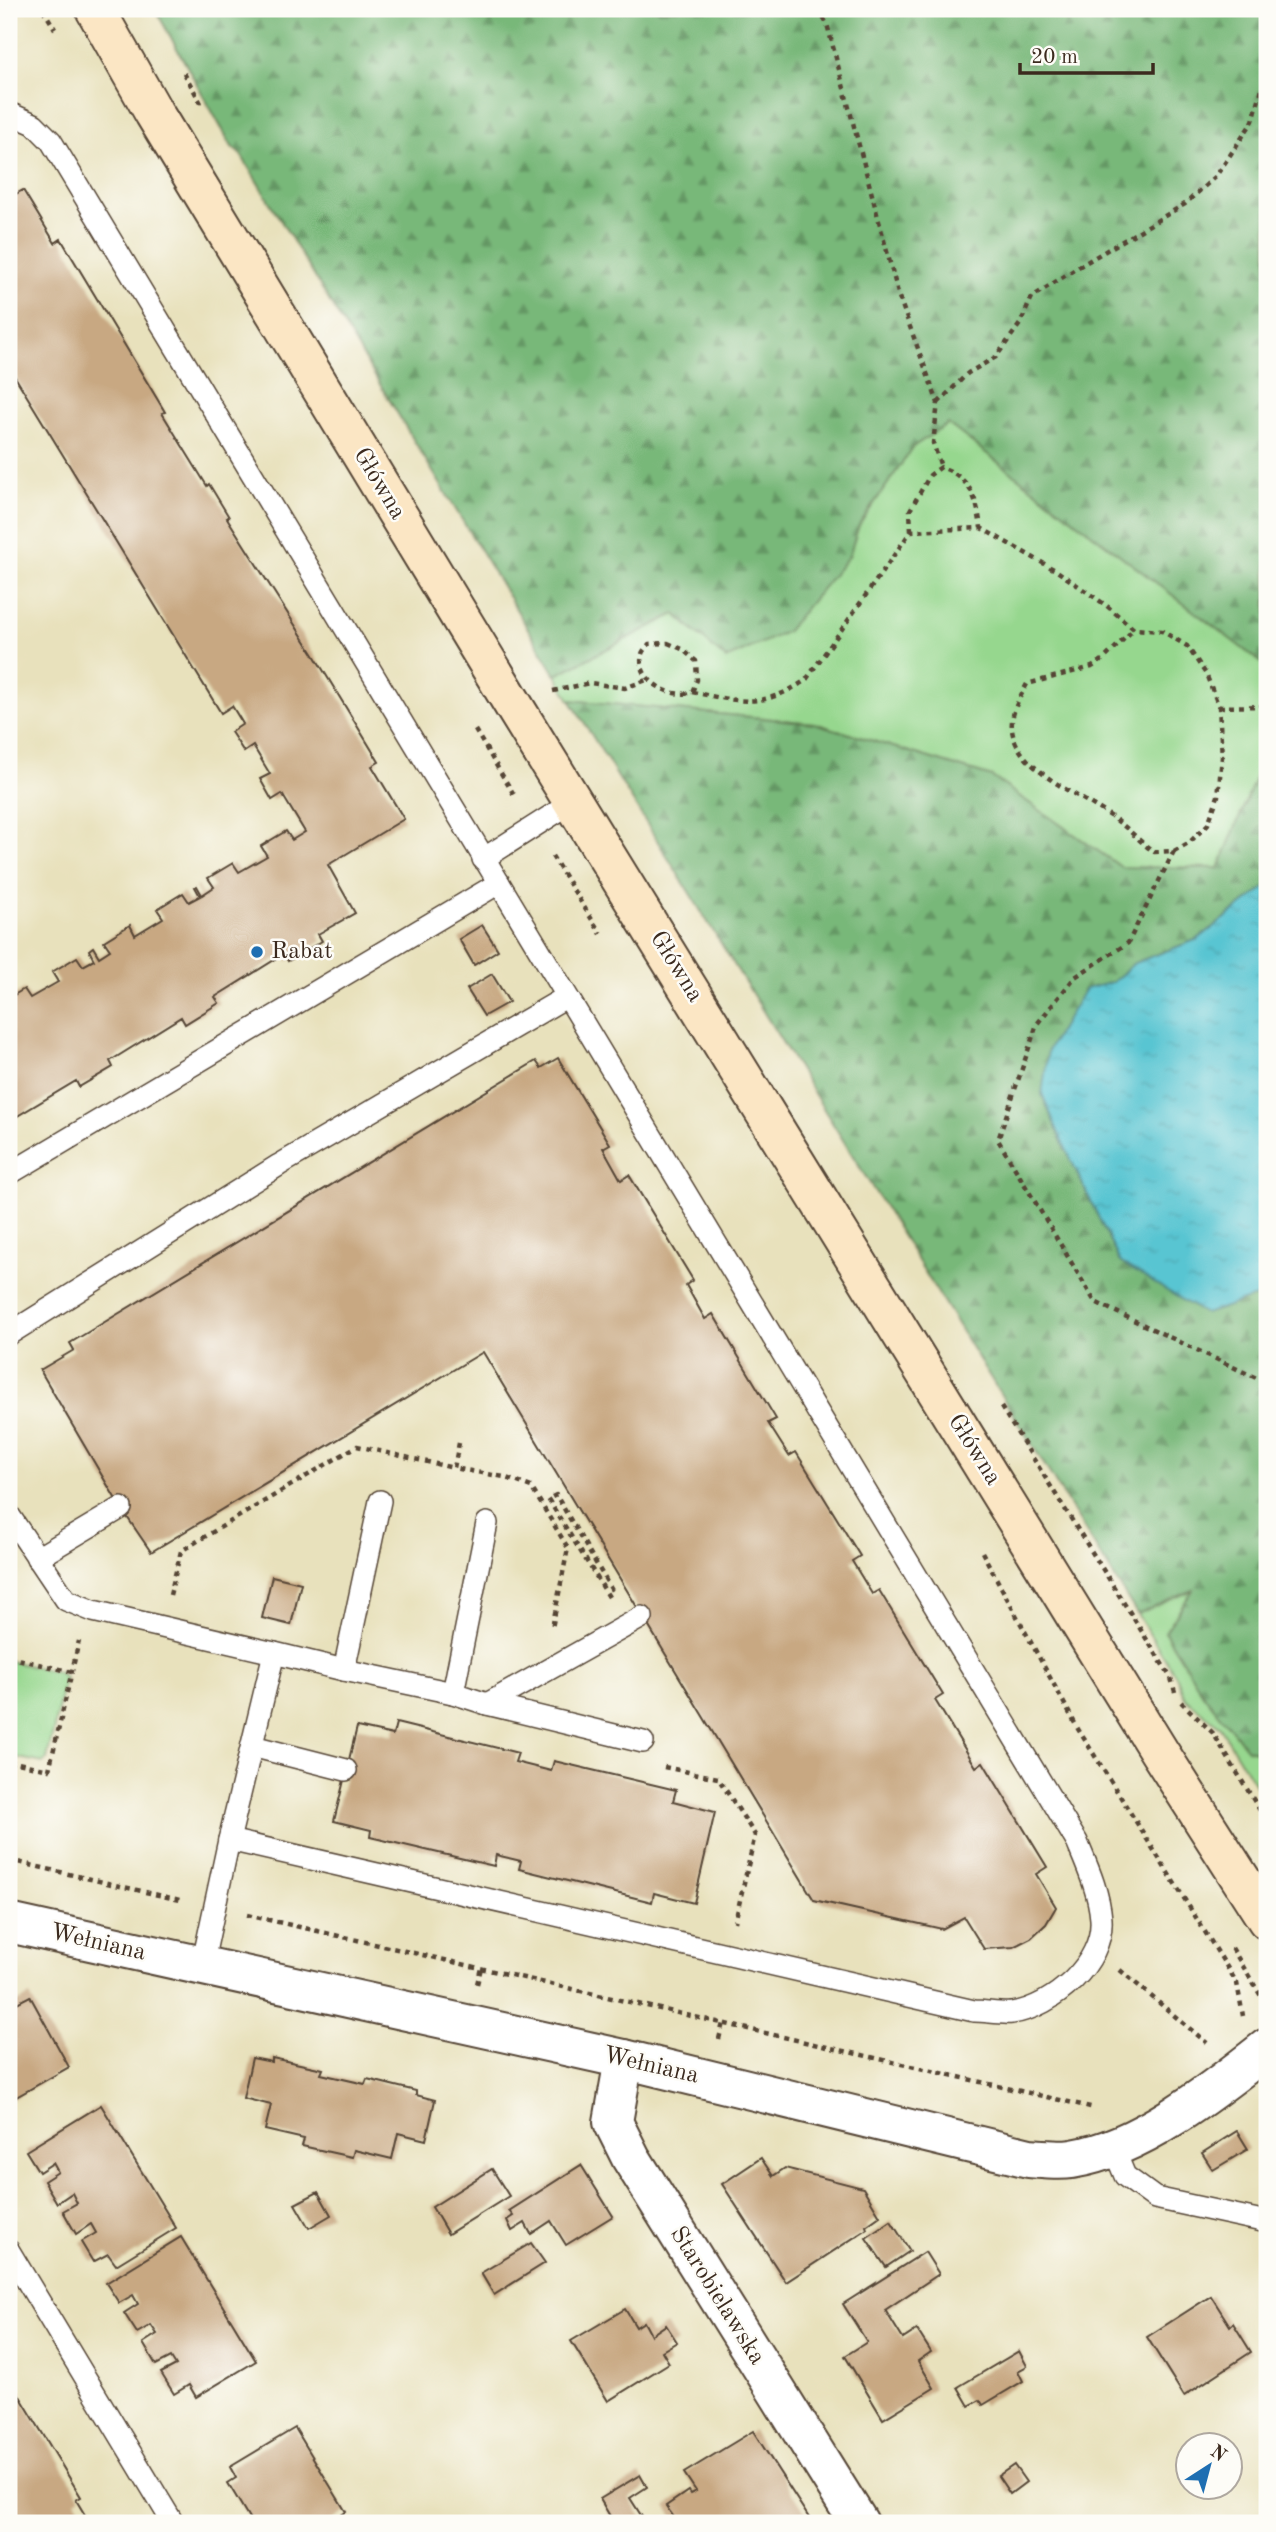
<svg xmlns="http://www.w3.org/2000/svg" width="1276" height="2532" viewBox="0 0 1276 2532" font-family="'Old Standard TT',serif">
<defs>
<pattern id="forest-firs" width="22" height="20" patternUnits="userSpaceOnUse" patternTransform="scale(1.75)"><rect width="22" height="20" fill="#78b879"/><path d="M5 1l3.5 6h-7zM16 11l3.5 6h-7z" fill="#649663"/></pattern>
<pattern id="water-ripples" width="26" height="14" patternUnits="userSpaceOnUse" patternTransform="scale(1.75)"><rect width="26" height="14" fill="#59c5d2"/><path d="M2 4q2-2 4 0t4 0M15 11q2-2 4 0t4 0" fill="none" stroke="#4ea9b4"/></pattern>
</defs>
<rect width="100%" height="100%" fill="#fdfcf7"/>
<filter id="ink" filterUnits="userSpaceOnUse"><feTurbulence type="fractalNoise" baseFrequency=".0143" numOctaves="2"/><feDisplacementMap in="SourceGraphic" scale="14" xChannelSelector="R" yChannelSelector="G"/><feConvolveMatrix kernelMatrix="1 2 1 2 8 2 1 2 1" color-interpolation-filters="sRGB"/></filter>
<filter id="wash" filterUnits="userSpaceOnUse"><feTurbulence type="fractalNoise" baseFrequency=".00686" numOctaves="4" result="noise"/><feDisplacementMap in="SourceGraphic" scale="28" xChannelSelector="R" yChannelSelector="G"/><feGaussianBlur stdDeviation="1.57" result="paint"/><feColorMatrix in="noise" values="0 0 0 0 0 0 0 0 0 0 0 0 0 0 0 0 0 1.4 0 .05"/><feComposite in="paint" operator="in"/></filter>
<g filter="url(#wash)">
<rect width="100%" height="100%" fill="#e8e1bc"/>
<g fill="#96d78e" stroke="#688056" stroke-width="2">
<path d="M948,424L1267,667V749L1219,868L1121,867L992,777L814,723L570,700L556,675L675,614L726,659L849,556L859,525L914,446Z"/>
<path d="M1194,1589L1165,1632L1203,1694L1247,1749L1267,1753V1804L1220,1727L1185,1698L1176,1676L1137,1614Z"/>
<path d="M9,1661L60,1673L65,1678L47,1759L43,1763L9,1756Z"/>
</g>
<g fill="url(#forest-firs)" stroke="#5a714c" stroke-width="2">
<path d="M155,9H1267V667L948,424L914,446L859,525L849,556L786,632L726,659L675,614L556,675L241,155L232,147Z"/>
<path d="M570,700L814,723L992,777L1121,867L1219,868L1267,749V886L1198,939L1134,963L1113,982L1085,990L1042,1094L1061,1139L1120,1262L1262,1295L1267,1282V1753L1247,1749L1203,1694L1165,1632L1193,1590L1137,1614Z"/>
</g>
<path fill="url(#water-ripples)" stroke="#4a7878" stroke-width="2" d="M1267,886V1282L1262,1295L1205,1314L1120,1262L1061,1139L1042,1094L1048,1050L1085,989L1113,982L1134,963L1198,939Z"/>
<g id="blocks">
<g fill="#c8a882">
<path d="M23,190L55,243L61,239L165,412L162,413L207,486L209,484L229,517L227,518L314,655L379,762L372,766L404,819L328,865L355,913L318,934L322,941L288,961L284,954L215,997L219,1003L185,1024L181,1017L110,1061L113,1067L79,1087L76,1081L9,1121V998L24,989L30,998L58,982L52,972L77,957L83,966L94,960L89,950L93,947L99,957L110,950L104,941L130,925L135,935L163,918L157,909L183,893L189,902L200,896L195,887L197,886L202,895L214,887L208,878L233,863L239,872L267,856L261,846L286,831L292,840L305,832L282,794L272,800L260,779L270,774L253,746L244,752L231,732L243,724L232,706L221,713L9,367V198Z"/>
<path d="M482,925L498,950L474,965L459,939Z"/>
<path d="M492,974L509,1002L484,1016L467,989Z"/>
<path d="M558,1058L610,1144L603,1148L621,1180L629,1175L693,1280L686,1285L705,1319L713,1314L776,1419L768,1423L789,1456L796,1452L860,1556L852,1561L872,1594L879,1590L943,1695L935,1700L976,1767L983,1762L1047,1867L1036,1874L1056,1907L1046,1924L1031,1938L1013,1947L984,1949L964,1917L942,1929L814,1900L483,1352L151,1552L121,1508L40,1370L74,1350L70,1343L536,1061L541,1068Z"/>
<path d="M272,1576L301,1583L291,1625L262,1618Z"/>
<path d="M396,1723L518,1753L515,1762L551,1771L554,1761L676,1790L673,1801L715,1812L694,1903L654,1893L652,1902L519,1869L521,1861L496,1855L494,1866L370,1837L371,1830L334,1821L357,1727L393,1735Z"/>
<path d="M30,1996L69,2067L9,2101V2007Z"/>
<path d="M252,2058L272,2062V2058L323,2069L321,2074L365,2084L367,2079L416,2091V2095L435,2100L426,2140L398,2133L392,2159L354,2150L352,2157L302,2146L304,2139L265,2130L271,2105L243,2098Z"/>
<path d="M101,2105L176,2228L116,2265L108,2254L93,2262L81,2242L96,2233L91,2224L76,2234L63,2211L77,2203L72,2193L57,2203L44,2181L58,2172L53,2163L39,2172L26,2151Z"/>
<path d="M1237,2131L1248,2149L1213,2170L1202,2153Z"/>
<path d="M761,2158L773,2176L785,2168L863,2188L880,2216L866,2226L867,2229L786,2282L722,2184Z"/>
<path d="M581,2165L613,2216L566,2245L551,2221L531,2234L525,2223L512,2231L507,2220L513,2216L509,2211Z"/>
<path d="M492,2169L509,2196L448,2234L432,2207Z"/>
<path d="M318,2192L331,2215L309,2228L295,2204Z"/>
<path d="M891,2221L910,2251L886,2267L866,2238Z"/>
<path d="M181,2237L256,2361L196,2397L189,2385L174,2394L161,2373L176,2365L171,2357L156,2365L143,2343L157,2334L151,2325L137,2333L124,2313L138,2304L133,2295L119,2303L106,2283Z"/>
<path d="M531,2243L545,2263L494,2295L481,2273Z"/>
<path d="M925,2252L939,2274L885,2310L903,2339L917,2330L931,2352L918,2361L934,2388L883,2419L845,2356L867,2342L843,2304Z"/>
<path d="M1211,2296L1230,2326L1233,2323L1251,2352L1184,2396L1147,2337Z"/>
<path d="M625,2309L636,2327L644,2322L651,2335L666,2325L677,2342L662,2351L669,2363L608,2401L571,2341Z"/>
<path d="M1019,2351L1027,2366L1018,2371L1023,2381L983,2405L980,2400L969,2406L958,2387Z"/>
<path d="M9,2378L81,2497L76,2500L85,2515L72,2523H9Z"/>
<path d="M295,2428L346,2512L328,2523H252L228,2483L236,2478L230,2467Z"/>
<path d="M753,2431L811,2521L808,2523H743L739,2516L727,2523H678L666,2506L688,2491L690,2494L696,2491L684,2473Z"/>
<path d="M1014,2465L1026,2482L1010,2494L998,2476Z"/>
<path d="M640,2475L647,2487L630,2498L646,2523H614L600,2499Z"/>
</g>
</g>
</g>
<g filter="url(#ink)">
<use href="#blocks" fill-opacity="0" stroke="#554536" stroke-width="2"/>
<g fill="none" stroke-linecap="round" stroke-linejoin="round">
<g stroke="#554536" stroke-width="24">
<g id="lane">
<path d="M9,113L34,124L51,141L499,883L9,1174"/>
<path d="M483,859L574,801"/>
<path d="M9,1334L279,1165L566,997"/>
<path d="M9,1515L66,1600L93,1611L274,1653"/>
<path d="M37,1558L121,1508"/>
<path d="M344,1670L380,1501"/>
<path d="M453,1693L487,1523"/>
<path d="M487,1704L642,1617"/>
<path d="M252,1746L346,1770"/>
<path d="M229,1840L974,2011C986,2011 1000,2014 1012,2013C1053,2007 1104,1963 1101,1919C1099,1892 1087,1866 1077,1842L499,883"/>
<path d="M202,1966L229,1840L274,1653L344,1670L453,1693L487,1704L643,1742"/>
<path d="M1113,2147L1125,2176L1155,2198L1267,2222"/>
<path d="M9,2251L173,2523"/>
</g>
</g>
<g stroke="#554536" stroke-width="42">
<g id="street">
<path d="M9,1923L624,2059L1029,2158C1042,2159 1058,2161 1072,2159C1139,2149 1214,2090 1267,2048"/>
<path d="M624,2059L613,2122L631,2158L859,2523"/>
</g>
</g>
<g stroke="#554536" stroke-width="42">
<path id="secondary" d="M95,9L154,113L517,711L1160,1753L1267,1920"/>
</g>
<g stroke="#554536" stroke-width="4.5" stroke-dasharray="5 5" stroke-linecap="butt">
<path d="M43,9L55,29"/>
<path d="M818,9L827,24L899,297L938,403L933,443L941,467"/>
<path d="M184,73L202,105"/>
<path d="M938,403L968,373L996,357L1020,324L1032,297L1080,266L1185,204L1216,176L1253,121L1267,70"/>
<path d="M911,531L910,510L930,475L941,467C971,478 977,499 981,528"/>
<path d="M668,643L682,649L696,661L697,680L692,692C672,700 635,680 642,654C643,650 647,647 649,644Z"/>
<path d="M553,691L590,683L625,688L649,679"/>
<path d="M692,692C740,702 763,709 806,680L911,531L981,528L1057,571L1107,606L1134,629L1162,631L1187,646L1206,674L1219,707L1222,757L1218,796L1208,824L1190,842L1174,851L1154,852C1139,841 1127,827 1112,817C1082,796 1023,773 1013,735C1008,717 1019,699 1027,684L1092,667L1104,659L1134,629"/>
<path d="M1219,707L1267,706"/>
<path d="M475,730L516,798"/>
<path d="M1174,851L1128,943L1075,977L1037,1024L998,1140L1095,1302L1267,1383"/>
<path d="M552,856L601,934"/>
<path d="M1001,1407L1171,1678L1175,1692"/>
<path d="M459,1443L454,1468L504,1477L531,1487L568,1548L552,1628"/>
<path d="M9,1470L16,1482"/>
<path d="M982,1552L1078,1729L1237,1983L1243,2016"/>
<path d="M170,1595L181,1551L357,1446L454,1468"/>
<path d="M609,1597L548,1499L556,1495L614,1594"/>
<path d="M9,1657L72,1672"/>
<path d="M1181,1702L1213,1733L1267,1822"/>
<path d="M9,1761L49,1770L79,1641"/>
<path d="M664,1767L718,1778L755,1835L735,1922"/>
<path d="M9,1860L184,1901"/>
<path d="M247,1915L1095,2108"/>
<path d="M1232,1948L1267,2006"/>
<path d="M1120,1970L1207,2043"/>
<path d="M477,1984L481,1968"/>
<path d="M719,2039L723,2023"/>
</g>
<use href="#lane" stroke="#fff" stroke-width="21"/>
<use href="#street" stroke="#fff" stroke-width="38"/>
<use href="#secondary" stroke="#fbe6c4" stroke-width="38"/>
</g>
</g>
<circle fill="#1f6fb2" stroke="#fdfcf7" stroke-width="2.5" cx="257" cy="952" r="7"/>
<g text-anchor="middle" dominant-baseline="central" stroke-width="5" stroke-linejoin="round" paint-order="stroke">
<g font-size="24" fill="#3b2a1e" stroke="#fdfcf7">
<text transform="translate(379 484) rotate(59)">Główna</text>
<text transform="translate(676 967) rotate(58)">Główna</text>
<text transform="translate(974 1450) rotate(58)">Główna</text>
<text transform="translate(98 1943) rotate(13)">Wełniana</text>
<text transform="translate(651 2066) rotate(13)">Wełniana</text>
<text transform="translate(717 2296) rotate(58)">Starobielawska</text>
</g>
<g font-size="24" fill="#3b2a1e" stroke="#fdfcf7" text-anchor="start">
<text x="271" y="952">Rabat</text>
</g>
</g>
<rect width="1276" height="2532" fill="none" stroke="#fdfcf7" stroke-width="35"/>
<g transform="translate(1209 2466) rotate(36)"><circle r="33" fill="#fdfcf7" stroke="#afa8a0" stroke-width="2"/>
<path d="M0-5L12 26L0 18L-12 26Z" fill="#1f6fb2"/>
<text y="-10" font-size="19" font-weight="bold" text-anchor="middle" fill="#3b2a1e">N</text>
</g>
<path d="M1020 63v10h133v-10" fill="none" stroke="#3b2a1e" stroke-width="3.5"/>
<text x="1031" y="63" font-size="21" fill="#3b2a1e" stroke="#fdfcf7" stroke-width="5" paint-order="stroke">20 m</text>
</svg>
